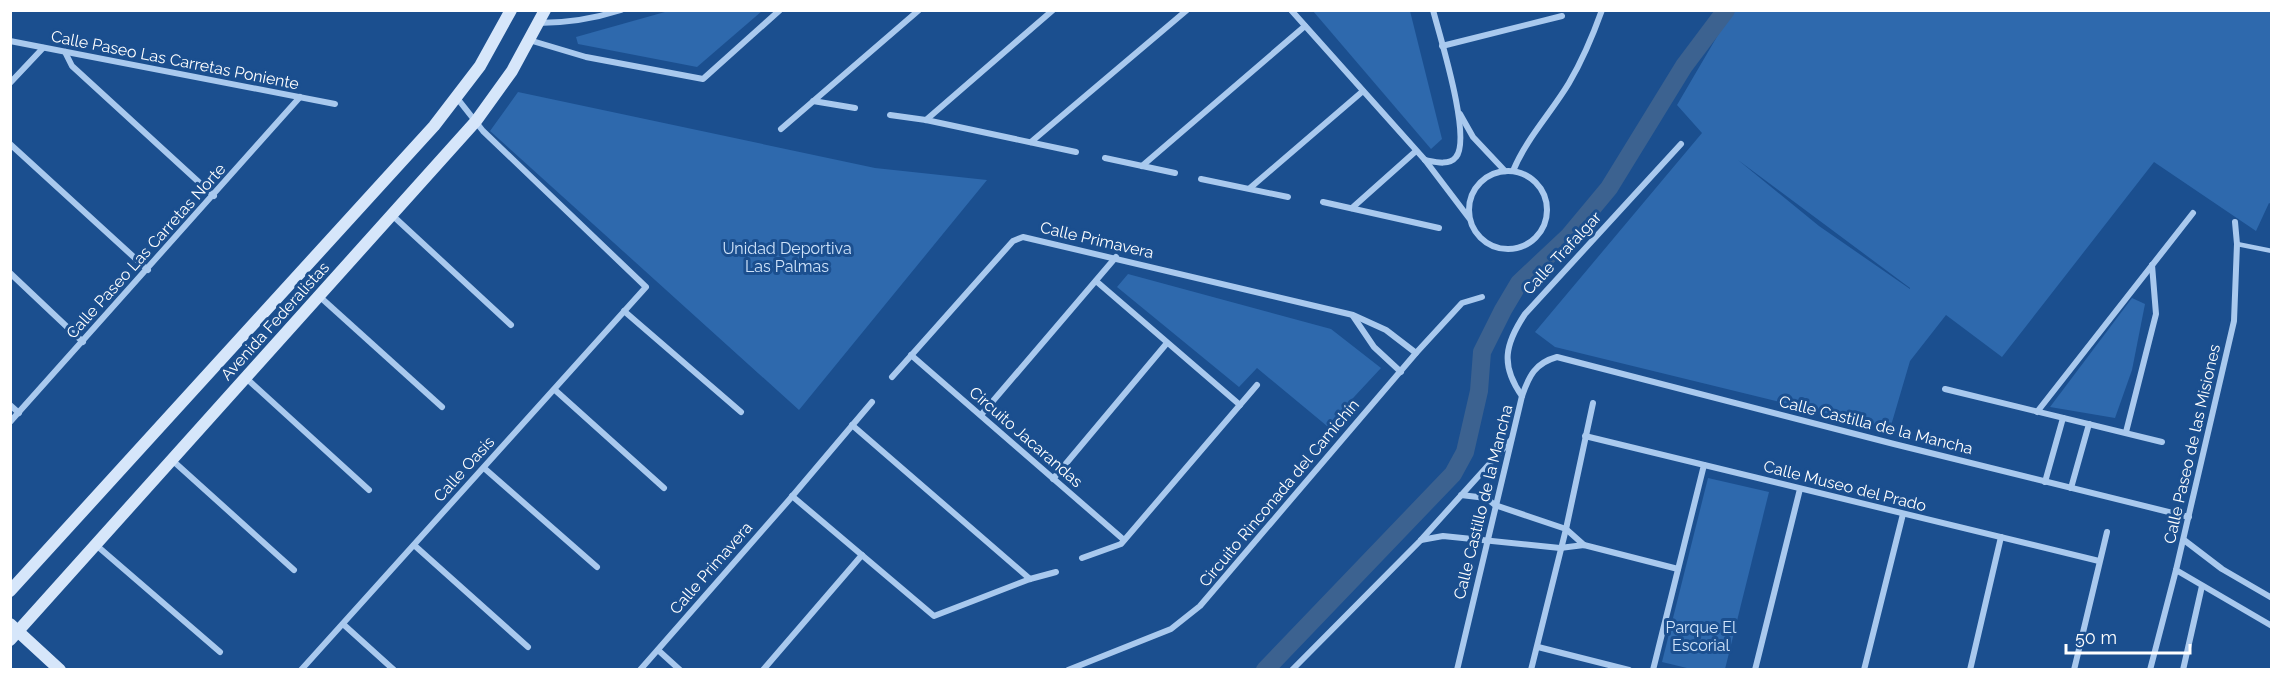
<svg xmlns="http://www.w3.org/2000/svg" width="2282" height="680" viewBox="0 0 2282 680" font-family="Raleway,sans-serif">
<rect width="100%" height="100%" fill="#1b4f8f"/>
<g fill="#2e69ad" fill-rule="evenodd">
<path d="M672,10L762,11L697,67L578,44L576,37Z"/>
<path d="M1313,11H1410L1442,139L1431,149Z"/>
<path d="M1732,11H2271V204L2269,203L2256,231L2154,162L2002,357L1946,315L1910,361L1890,429L1555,347L1535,332L1702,133L1677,105ZM1738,160L1910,288V289L1819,226Z"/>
<path d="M518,92L875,168L987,180L799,410L490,131Z"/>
<path d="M1128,274L1331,329L1381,368L1327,426L1257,368L1239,387L1117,287Z"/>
<path d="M2132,298L2145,304L2132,370L2115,418L2050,407Z"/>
<path d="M1708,478L1769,492L1725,669H1691L1662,662Z"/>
</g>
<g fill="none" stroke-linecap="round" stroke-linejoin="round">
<path stroke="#3c6290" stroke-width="18" d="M1265,670L1453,474L1465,452L1479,391L1482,352L1503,310L1519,283L1569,236L1609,188L1684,66L1726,10"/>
<path stroke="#a9c9ee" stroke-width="4.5" d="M2237,244L2272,251"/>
<g stroke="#a9c9ee" stroke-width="6">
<path d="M1291,10L1425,160L1469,218"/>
<path d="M538,23C568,23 593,19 621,10"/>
<path d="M529,40L586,57L703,79L780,10"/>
<path d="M10,41L335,104"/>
<path d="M1442,46L1562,16"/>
<path d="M65,52L72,66L214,196"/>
<path d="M10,83L43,48"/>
<path d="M813,101L855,108"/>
<path d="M1460,114L1473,137L1505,171"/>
<path d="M890,115L926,120L1076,152"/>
<path d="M926,120L1053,10"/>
<path d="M781,129L919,10"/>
<path d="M1031,142L1187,10"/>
<path d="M10,144L148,270"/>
<path d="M1105,158L1175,173"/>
<path d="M1425,160C1435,162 1449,166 1456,157C1472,138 1440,37 1433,10"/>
<path d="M1142,166L1305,26"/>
<circle cx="1508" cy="210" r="39"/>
<path d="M1513,171C1526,139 1551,113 1569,83C1582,61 1593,35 1602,10"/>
<path d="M1201,179L1288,197"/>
<path d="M1250,188L1363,91"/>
<path d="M1323,202L1439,228"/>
<path d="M1352,208L1416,151"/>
<path d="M392,215L511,325"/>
<path d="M10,273L83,342"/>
<path d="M1096,281L1240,405"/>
<path d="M319,296L442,407"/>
<path d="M624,311L741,412"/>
<path d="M1353,316L1374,347L1401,372"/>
<path d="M911,355L1124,540"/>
<path d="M892,377L1013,241L1023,237L1353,315L1386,330L1416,353"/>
<path d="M246,378L369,490"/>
<path d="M1945,389L2162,442"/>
<path d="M555,390L664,488"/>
<path d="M1522,396C1500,365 1505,344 1525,314L1681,144"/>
<path d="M10,405L19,413"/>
<path d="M2037,412L2193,213"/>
<path d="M981,415L1116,257"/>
<path d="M10,422L300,97"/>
<path d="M852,425L1030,579"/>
<path d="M2126,432L2156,314L2152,265"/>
<path d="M1585,436L2099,561"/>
<path d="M172,460L294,570"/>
<path d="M484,468L597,567"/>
<path d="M1053,479L1167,343"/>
<path d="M2045,482L2063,418"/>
<path d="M2071,488L2089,424"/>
<path d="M1461,495L1486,498L1495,505L1566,529L1584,545"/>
<path d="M792,496L934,616L1030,579L1056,572"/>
<path d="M1421,540L1443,536L1560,548L1584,545L1678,569"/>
<path d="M2184,540L2222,569L2272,598"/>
<path d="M96,545L220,652"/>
<path d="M414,545L528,647"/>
<path d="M1082,558L1121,544L1257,385"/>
<path d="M2176,570L2272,626"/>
<path d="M343,624L394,670"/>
<path d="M1538,647L1629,670"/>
<path d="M658,650L680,670"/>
<path d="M301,670L646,287L483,131L457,98"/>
<path d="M640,670L789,500L872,402"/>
<path d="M763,670L862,555"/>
<path d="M1068,670L1171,629L1200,606L1416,353L1462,303L1482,297"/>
<path d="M1292,670L1420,541L1511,440"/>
<path d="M1457,670L1522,396C1529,376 1535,363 1557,357L1894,444L2189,517"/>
<path d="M1531,670L1566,529L1593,403"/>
<path d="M1653,670L1704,465"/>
<path d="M1755,670L1800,489"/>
<path d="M1864,670L1903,514"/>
<path d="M1970,670L2001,537"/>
<path d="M2074,670L2107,532"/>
<path d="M2150,670L2176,570L2234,321L2237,244L2235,222"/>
<path d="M2183,670L2202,586"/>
</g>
<g stroke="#d6e6fa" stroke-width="12">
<path d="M10,591L434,126L480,66L511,10"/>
<path d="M10,624L60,670"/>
<path d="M10,640L476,121L512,71L545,10"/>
</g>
</g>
<g text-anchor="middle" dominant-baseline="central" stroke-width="6" stroke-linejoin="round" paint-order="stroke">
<g font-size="16" fill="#fff" stroke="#1b4f8f">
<text transform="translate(175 60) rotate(11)">Calle Paseo Las Carretas Poniente</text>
<text transform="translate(1097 240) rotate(13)">Calle Primavera</text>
<text transform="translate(146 251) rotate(-48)">Calle Paseo Las Carretas Norte</text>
<text transform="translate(1562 253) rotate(-47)">Calle Trafalgar</text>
<text transform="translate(275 321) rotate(-48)">Avenida Federalistas</text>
<text transform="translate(1876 425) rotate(14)">Calle Castilla de la Mancha</text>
<text transform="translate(1026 437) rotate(41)">Circuito Jacarandas</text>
<text transform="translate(2192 444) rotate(-77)">Calle Paseo de las Misiones</text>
<text transform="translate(464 469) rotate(-48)">Calle Oasis</text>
<text transform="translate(1845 486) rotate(14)">Calle Museo del Prado</text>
<text transform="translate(1279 493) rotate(-50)">Circuito Rinconada del Camichín</text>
<text transform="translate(1483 502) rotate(-76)">Calle Castillo de la Mancha</text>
<text transform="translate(711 568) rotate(-49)">Calle Primavera</text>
</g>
<g font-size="16" fill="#cfe3fa" stroke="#1b4f8f">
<text x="787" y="248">Unidad Deportiva<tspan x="787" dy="18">Las Palmas</tspan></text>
<text x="1701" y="627">Parque El<tspan x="1701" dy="18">Escorial</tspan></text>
</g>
</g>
<rect width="2282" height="680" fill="none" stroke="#ffffff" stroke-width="24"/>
<path d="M2066 644v9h124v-9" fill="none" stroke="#ffffff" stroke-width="3"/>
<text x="2075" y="644" font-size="18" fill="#ffffff" stroke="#1b4f8f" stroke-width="4.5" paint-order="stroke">50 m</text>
</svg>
